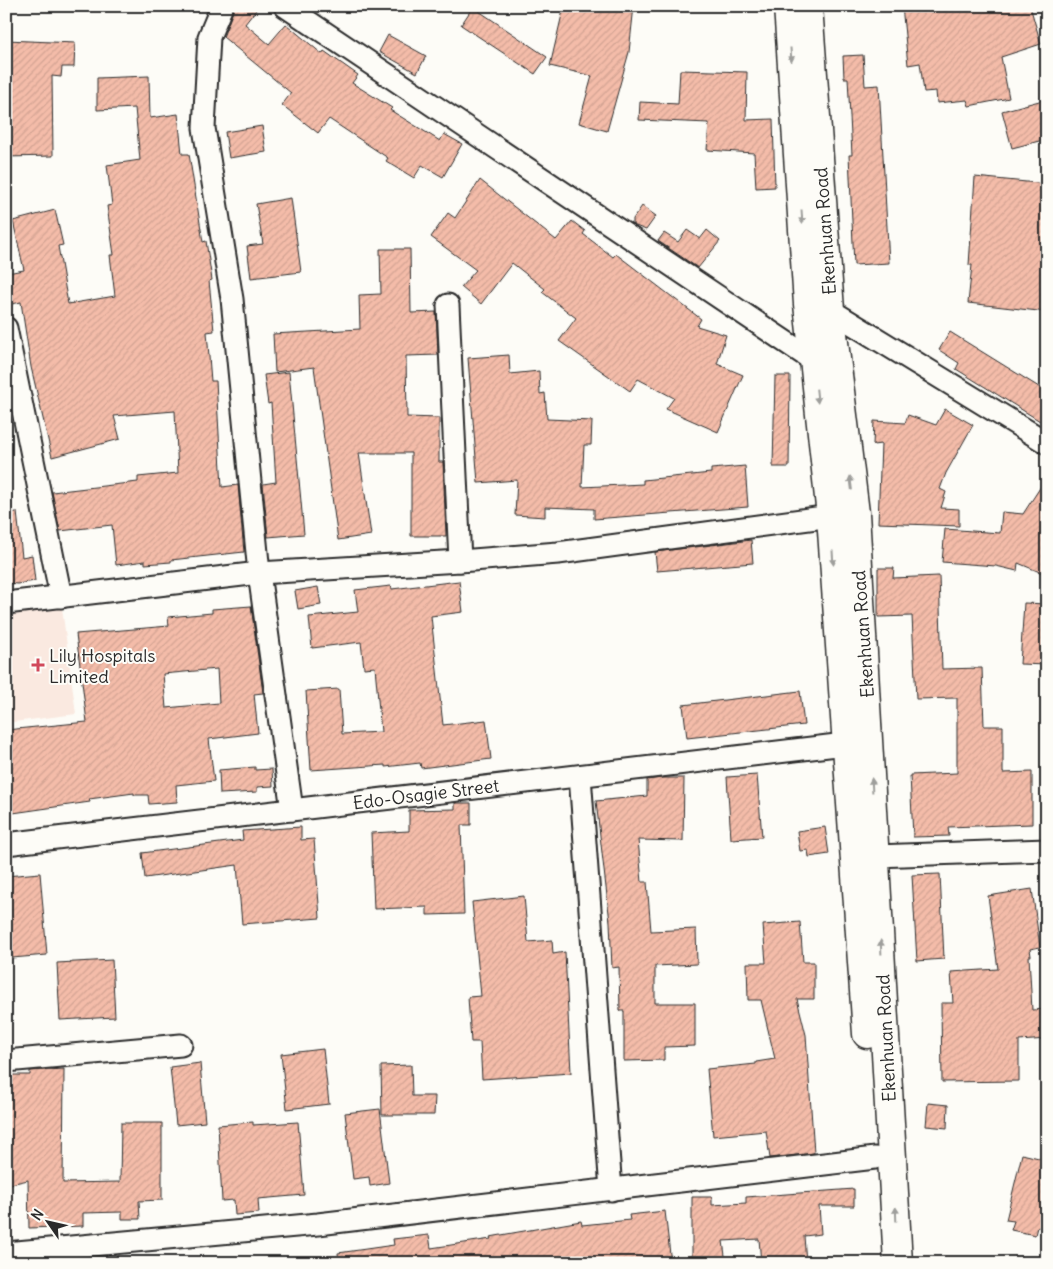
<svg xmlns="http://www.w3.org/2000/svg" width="1053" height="1269" viewBox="0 0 1053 1269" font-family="Delius,sans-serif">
<defs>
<pattern id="building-hatch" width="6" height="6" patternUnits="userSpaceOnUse" patternTransform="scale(1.25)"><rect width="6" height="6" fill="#f4bca9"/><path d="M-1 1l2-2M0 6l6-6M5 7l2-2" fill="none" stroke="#d1a292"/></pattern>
</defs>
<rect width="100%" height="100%" fill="#fdfcf7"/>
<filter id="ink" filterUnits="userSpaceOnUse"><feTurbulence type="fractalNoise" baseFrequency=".02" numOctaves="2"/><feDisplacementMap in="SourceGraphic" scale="10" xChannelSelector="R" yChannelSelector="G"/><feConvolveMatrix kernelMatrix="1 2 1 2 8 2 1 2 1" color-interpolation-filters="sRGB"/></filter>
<g filter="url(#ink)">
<path fill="#fae9e0" d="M62,608L76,714L6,723V615Z"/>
<g fill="url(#building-hatch)" stroke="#2b2b2b" fill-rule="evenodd">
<path d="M235,6H259L245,24L269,44L286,24L322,54L324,51L358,75L352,83L392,108L390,110L440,141L444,134L462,144L443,177L422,165L414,178L386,161L388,158L329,119L318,133L282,105L291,93L223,37Z"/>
<path d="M564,6H634L629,52L607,131L579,123L592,76L550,66Z"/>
<path d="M902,6H1030L1041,44L1001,57L1009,98L969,106L967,100L937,103L936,91L924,92L920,63L908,65Z"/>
<path d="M473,7L547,57L535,74L461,25Z"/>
<path d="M388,35L426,56L417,73L379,52Z"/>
<path d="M6,40L75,43L74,67H62L61,77L52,76L53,156L6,157Z"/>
<path d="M863,55L865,86L879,85L889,263L854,265L849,155H852L848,78H844L843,56Z"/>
<path d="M680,70L747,72L746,120L773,119L775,187L756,188L754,153L707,150L709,123L639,120L640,102L678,104Z"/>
<path d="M149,76L150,118L178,114L182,154H189L203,242L206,241L212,280L209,281L214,331L207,332L211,381H216L222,487L238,485L244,552L171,560V562L145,564V561L116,565L112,525L60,531L52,492L138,482V477L178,473L175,411L114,416L120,439L52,457L31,367L21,302L12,304L7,273L24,270L13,221L55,210L63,245L58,246L68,304L115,296L110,255H114L107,206L112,205L107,165L140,160L135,108L97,110V78Z"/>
<path d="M1043,100L1047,113V139L1012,148L1002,111Z"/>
<path d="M262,126L266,152L229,158L225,132Z"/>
<path d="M975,177L1047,184V312L968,303L972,265H969Z"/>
<path d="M480,180L556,240L572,221L585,231L583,234L613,257L616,254L701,319L697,326L726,335L717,364L743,375L718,432L666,409L674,398L638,379L630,391L559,341L576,318L542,292L545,289L512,263L481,304L461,287L476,270L431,237L448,213L455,218Z"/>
<path d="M291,198L301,272L251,278L247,246L263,244L256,204Z"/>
<path d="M642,206L656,216L646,230L633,225V219Z"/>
<path d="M687,230L700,239L707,230L720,241L698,268L658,241L664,233L678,242Z"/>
<path d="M380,249H410L411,313L436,312L438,355L406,356L407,417L439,418V462H443L446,536H411V453H359L371,535L338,540L314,367L275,372L273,334L360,329L359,295L381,294Z"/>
<path d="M950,332L1047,392V411L1040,421L956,369L959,363L939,350Z"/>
<path d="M509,355L510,374L539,371L540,394L545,393L547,419L592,421L591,445H584L582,487L643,484V480L711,473V469L745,466L748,507L594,519V509L545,507V517L515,515L517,480L478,483L468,358Z"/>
<path d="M289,372L304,534L268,537L263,484L276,482L271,403L268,404L264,375Z"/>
<path d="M775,376H790L789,467H773Z"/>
<path d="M945,409L973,425L946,473L940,489L946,492L941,508L959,509V526L878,523L881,444L873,445L874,421L905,423L908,415L936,425Z"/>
<path d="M1047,477V575L1018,563L1017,571L996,566L942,562L945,529L1000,533L1002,512L1023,514Z"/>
<path d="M17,512L22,557L32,555L35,581L17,584L6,583V513Z"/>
<path d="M751,540L753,563L657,571L655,552Z"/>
<path d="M878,568H894L893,578L939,576L942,669L982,668L984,726H1003V773L1032,772V824L948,827L949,836L913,837L910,775L957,773V698L916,699L912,616L878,617Z"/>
<path d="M459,581L463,612L431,616L443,725L486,720L491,759L421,768L420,763L385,767V765L311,770L306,691L339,689L342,734L381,732L375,667L364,668L361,642L312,648L309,617L358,612L355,590L391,586L392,589Z"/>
<path d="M318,587L321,605L298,609L295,591Z"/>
<path d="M1024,603L1047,604V665L1020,664Z"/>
<path d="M251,606L263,693L254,694L258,733L209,739L214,781L176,785L177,802L149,804L148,795H134V793L89,799L90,802L6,814V730L87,722L76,634L169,626L168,617L212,613V609ZM217,669L219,703L166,708L163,674Z"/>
<path d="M800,691L804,725L687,738L683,705Z"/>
<path d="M255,767V770L272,769L273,786L257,787V792L220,794L219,770Z"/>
<path d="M757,775L762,837L731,839L727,777Z"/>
<path d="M662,778H684L683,841L638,840L642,882H647L651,931L696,929L697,964L655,966V1003H695V1046L664,1047V1060L624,1061V1011H620L619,967L612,968L610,922L596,801L647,796V780Z"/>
<path d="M455,803H471V825H461L464,914L427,915V907L374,909L371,833L409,831V810L455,809Z"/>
<path d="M301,827V840L314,839L320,918L242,924L237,865L145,878L142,853L243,840L242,831Z"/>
<path d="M825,827L829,854L809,857L808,850L800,851L797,831Z"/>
<path d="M40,873L47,955L12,958L6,876Z"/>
<path d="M940,874L944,959L917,961L912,875Z"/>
<path d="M1032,889L1040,947L1030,949L1031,956H1029L1032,1010L1047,1009V1039L1019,1041V1081L942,1082L941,1003H953L951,972L998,969L988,896Z"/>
<path d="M524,896L528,942L552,940L553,954L565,952L571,1073L482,1079L480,1042H471L468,997L481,996L472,902Z"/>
<path d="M800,922L803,962H814V999H797L806,1035L814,1153L770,1158L766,1131L713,1136L707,1069L756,1064V1062L775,1059L761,1000H748L747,963H766L763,925Z"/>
<path d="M112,960L115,1017L60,1020L57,963Z"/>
<path d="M323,1049L329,1104L287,1109L281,1054Z"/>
<path d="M200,1063L205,1122L176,1125L170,1067Z"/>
<path d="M411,1065L412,1096H435L434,1115H382L381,1066Z"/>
<path d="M64,1069L63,1183L120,1182L121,1123H162V1200L139,1201L140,1219H122V1212L83,1213V1226L29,1228L28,1180L6,1185V1075H30V1071Z"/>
<path d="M928,1103L948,1105L947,1128L926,1126Z"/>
<path d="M380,1109L389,1183L370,1186L369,1177L353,1179L345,1113Z"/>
<path d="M253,1122V1125L298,1122L304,1195L258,1199L259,1213L235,1215L234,1200L222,1201L218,1125Z"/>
<path d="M1022,1154L1047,1160V1229L1037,1227L1035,1235L1011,1230L1014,1221L1006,1220Z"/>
<path d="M854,1189V1206H819L821,1234L804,1236L806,1263H761L759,1239L723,1241L726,1263H692V1197H712V1205L746,1203V1197Z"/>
<path d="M665,1211L671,1263H593L592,1258L568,1263H339L338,1253L394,1245L393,1239L429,1235L431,1248L491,1239L490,1237L581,1221L582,1225L630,1220L629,1215Z"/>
</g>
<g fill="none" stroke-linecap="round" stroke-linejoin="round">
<g stroke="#2b2b2b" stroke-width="25">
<g id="minor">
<path d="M222,6L209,37L204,128L232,299L259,573L292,810"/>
<path d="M285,6L814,361"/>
<path d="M448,305L460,561"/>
<path d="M830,310L1047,443"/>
<path d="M6,328L61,597"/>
<path d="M6,603L259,573L460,561L558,553L846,514"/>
<path d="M580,776L611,1190"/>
<path d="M6,844L845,744"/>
<path d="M875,856L1047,850"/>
<path d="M6,1061L181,1045"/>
<path d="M6,1253L318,1224L875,1158"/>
</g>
</g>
<g stroke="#2b2b2b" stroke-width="31">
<g id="secondary">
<path d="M788,6L808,304L831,516L867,1034"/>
<path d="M808,6L830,310L855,513L898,1263"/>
</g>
</g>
<use href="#minor" stroke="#fdfcf7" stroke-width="21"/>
<use href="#secondary" stroke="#fdfcf7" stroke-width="28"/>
</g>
<defs><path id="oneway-solid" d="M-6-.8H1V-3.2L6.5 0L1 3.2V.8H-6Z" transform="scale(1.25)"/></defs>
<g fill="#9e9e9b">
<use href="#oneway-solid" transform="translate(791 55) rotate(86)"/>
<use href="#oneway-solid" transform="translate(802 217) rotate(86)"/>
<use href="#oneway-solid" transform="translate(817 396) rotate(84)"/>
<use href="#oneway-solid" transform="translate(851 483) rotate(-97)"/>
<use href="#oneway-solid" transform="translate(833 558) rotate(86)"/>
<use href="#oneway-solid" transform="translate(872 785) rotate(-93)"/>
<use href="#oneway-solid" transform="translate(881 947) rotate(-93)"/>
<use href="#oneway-solid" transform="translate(896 1214) rotate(-92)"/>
</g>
</g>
<path fill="#d1495b" stroke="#fdfcf7" stroke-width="2" d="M35.5 657.5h5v5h5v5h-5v5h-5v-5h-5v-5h5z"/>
<g text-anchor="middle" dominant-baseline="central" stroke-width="4" stroke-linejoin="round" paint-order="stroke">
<g font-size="18" fill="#2b2b2b" stroke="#fdfcf7">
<text transform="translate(825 231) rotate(-94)">Ekenhuan Road</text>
<text transform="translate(863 634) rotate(-94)">Ekenhuan Road</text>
<text transform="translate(426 794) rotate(-7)">Edo-Osagie Street</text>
<text transform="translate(886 1038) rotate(-93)">Ekenhuan Road</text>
</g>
<g font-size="18" fill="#2b2b2b" stroke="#fdfcf7" text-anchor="start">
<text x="49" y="655">Lily Hospitals<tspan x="49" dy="21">Limited</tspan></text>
</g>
</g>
<rect width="1053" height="1269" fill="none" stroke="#fdfcf7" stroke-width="25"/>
<rect x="12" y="12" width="1028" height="1244" fill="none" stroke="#2b2b2b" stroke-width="2" filter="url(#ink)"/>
<g transform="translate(48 1222) rotate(304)" stroke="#fdfcf7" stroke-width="4" paint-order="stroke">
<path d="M0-4L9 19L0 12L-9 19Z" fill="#2b2b2b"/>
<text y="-8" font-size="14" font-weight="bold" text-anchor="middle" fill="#2b2b2b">N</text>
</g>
</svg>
